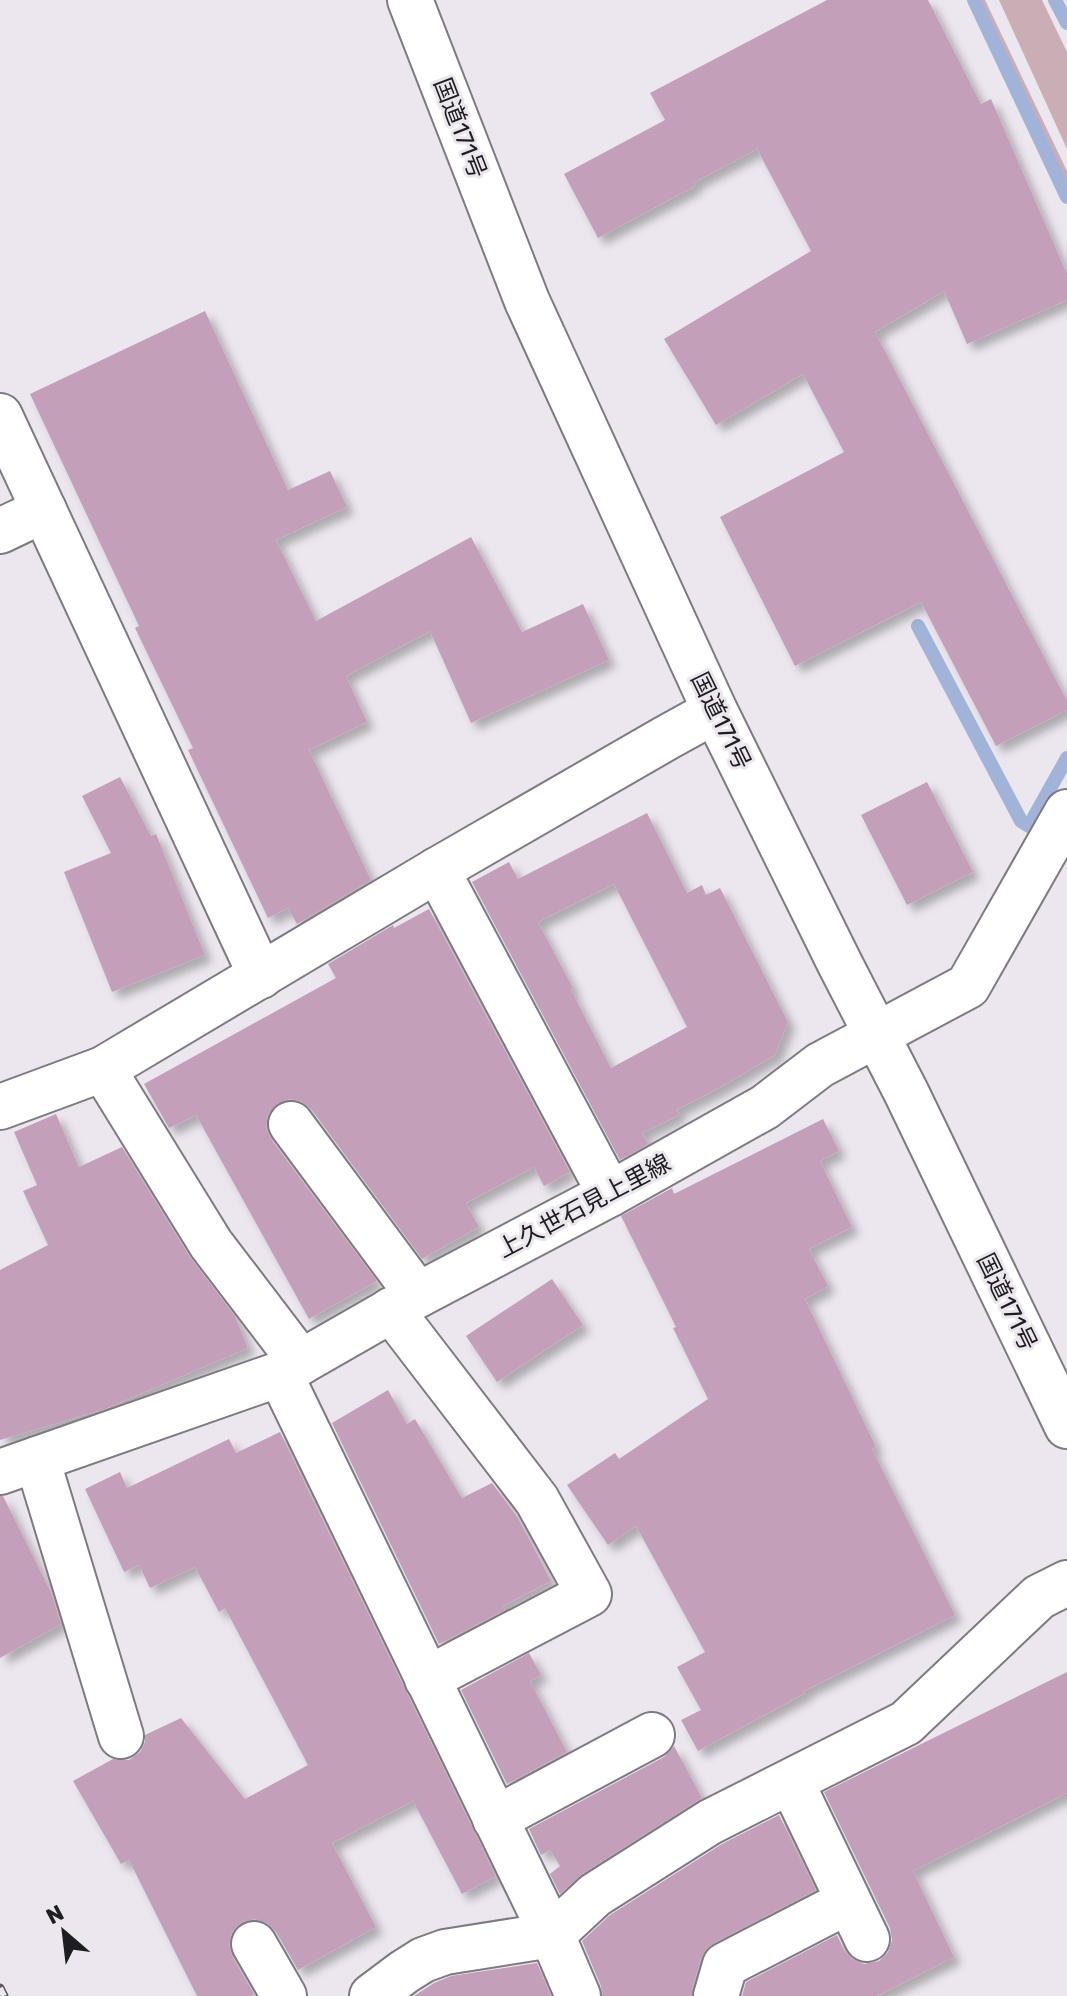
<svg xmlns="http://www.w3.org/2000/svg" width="1067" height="1996" viewBox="0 0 1067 1996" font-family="Rubik,'Noto Sans JP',sans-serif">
<defs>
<filter id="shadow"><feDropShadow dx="7" dy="7" stdDeviation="4" flood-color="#0004"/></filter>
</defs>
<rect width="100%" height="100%" fill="#ece7ef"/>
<g fill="#cbadb5">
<path d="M979,0H985L1067,171V185Z"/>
<path d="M999,0H1042L1067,52V149Z"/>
</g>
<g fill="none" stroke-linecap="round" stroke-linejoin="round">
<g stroke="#a1b3d8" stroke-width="14">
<path d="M974,0L1067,197"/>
<path d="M1055,0L1067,23"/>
<path d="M918,626L1021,821L1029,826L1067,758"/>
</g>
</g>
<g fill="#c49fba" fill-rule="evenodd" filter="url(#shadow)">
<path d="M827,0H928L981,104L991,99L1067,274V300L967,344L944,291L875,332L1067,701V710L996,746L921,602L795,666L720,517L844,452L803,374L716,425L664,339L811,251L757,149L693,183L695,186L598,238L564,174L665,120L650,93Z"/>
<path d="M205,311L288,490L330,471L347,507L276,540L316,621L471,537L522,632L583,604L609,660L471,723L430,631L346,676L367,722L309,750L371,880L297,924L288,908L268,918L188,750L193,748L135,628L139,626L30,394Z"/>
<path d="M120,777L151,836L156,834L205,955L112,992L64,872L111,853L82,796Z"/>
<path d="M927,782L973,872L907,905L861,815Z"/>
<path d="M647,813L687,893L702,885L706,895L720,888L788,1022L775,1055L717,1089L676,1110L679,1115L642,1133L648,1144L620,1160L472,882L509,862L518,879ZM614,884L687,1027L611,1068L571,990L573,988L538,922Z"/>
<path d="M429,909L570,1172L544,1186L534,1167L466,1203L479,1227L422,1259L311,1109L300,1101L289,1099L277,1104L268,1115L266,1128L271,1139L377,1281L309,1319L196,1115L169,1128L144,1084L336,978L328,964L393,925L394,928Z"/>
<path d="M56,1114L79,1167L122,1147L190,1257L235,1316L248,1348L105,1409L0,1440V1270L48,1245L23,1191L37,1185L14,1132Z"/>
<path d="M823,1119L839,1151L820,1161L852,1227L809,1249L828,1286L805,1299L876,1447L872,1449L955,1615L804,1691L805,1693L698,1751L681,1720L701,1710L677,1667L705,1652L636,1526L608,1545L567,1485L615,1453L619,1459L708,1399L673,1328L676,1327L621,1216L672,1188L674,1194Z"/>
<path d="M552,1279L583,1325L497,1382L466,1336Z"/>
<path d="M388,1390L407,1424L415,1419L462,1498L492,1483L518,1518L551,1581L503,1606L505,1610L439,1644L332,1423Z"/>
<path d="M280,1432L496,1876L462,1894L413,1801L332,1843L376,1927L298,1970L276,1932L267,1923L255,1919L242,1922L232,1932L229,1945L232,1956L254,1994L251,1996H197L129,1860L121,1864L73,1781L113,1759L129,1760L140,1752L145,1742V1735L181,1718L245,1799L308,1765L225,1608L219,1612L195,1567L150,1588L139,1565L124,1572L85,1489L120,1472L127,1488L229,1439L236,1453Z"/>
<path d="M0,1496H3L51,1592L61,1624L0,1658Z"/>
<path d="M529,1653L541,1675L530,1681L567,1752L507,1784L461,1690Z"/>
<path d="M1067,1672V1793L913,1871L954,1957L877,1996H742L746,1982L837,1935L844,1950L852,1959L864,1964L879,1961L888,1952L892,1940L890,1928L824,1792Z"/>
<path d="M674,1746L702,1798L582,1874L560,1894L550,1874L560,1866L550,1850L541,1855L529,1829L664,1757Z"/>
<path d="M779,1815L816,1890L714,1943L706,1949L701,1958L692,1989V1996H602L601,1986L582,1941L610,1915L722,1844Z"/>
<path d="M537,1963L551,1996H414L434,1983L451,1976Z"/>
</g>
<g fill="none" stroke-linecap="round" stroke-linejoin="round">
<g stroke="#7e7a81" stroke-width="48">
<g id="minor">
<path d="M0,416L261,976"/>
<path d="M0,531L44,510"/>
<path d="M437,870L610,1194"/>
<path d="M103,1069L211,1244L301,1362"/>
<path d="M0,1107L103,1069L437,870L666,738L715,711"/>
<path d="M291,1124L418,1295"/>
<path d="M391,1310L537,1500L589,1594L427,1679"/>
<path d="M280,1374L552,1935L578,1996"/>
<path d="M37,1459L121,1736"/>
<path d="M800,1800L867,1939"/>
<path d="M495,1819L652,1735"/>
<path d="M254,1944L284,1996"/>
<path d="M372,1996L404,1972L423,1960L445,1952L552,1935L595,1895L710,1822L906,1723L1039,1597L1067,1583"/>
<path d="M716,1996L725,1965L847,1902"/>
</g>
</g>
<g stroke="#7e7a81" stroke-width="48">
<path id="major" d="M0,1472L280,1374L418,1295L610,1194L765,1107L820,1065L968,986L1067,812"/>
</g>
<g stroke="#7e7a81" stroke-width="48">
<path id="highway" d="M410,0L527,301L715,711L840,964L906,1092L1067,1426"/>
</g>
<use href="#minor" stroke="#fff" stroke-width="44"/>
<use href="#major" stroke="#fff" stroke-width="44"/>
<use href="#highway" stroke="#fff" stroke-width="44"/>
<g stroke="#5d5b60" stroke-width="9">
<path id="rail" d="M0,1988L4,1996"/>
</g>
<use href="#rail" stroke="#ece7ef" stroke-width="6" stroke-dasharray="18" stroke-linecap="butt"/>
</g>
<g text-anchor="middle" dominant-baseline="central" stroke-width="6" stroke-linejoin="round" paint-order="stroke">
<g font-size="24" fill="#1e1d20" stroke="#ece7ef">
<text transform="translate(460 128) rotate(69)">国道171号</text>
<text transform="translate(721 721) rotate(64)">国道171号</text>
<text transform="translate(584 1206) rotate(-28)">上久世石見上里線</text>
<text transform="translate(1007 1302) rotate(64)">国道171号</text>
</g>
</g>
<g transform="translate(64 1932) rotate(332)" stroke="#ece7ef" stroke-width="6" paint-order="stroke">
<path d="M0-6L14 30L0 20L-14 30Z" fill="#1e1d20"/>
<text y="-12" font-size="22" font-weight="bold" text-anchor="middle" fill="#1e1d20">N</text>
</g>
</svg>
